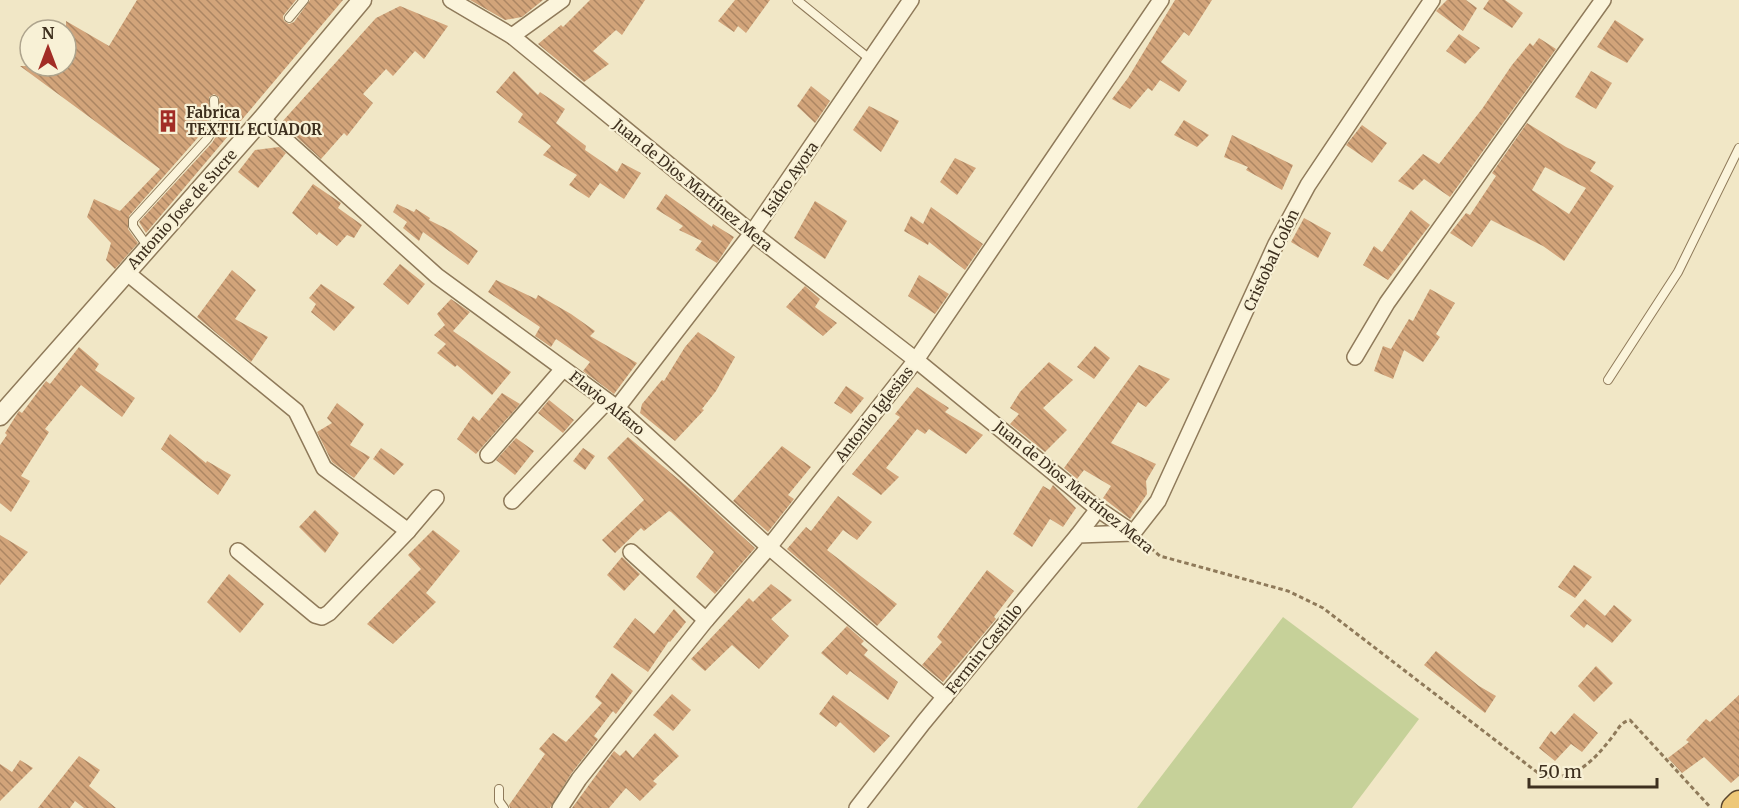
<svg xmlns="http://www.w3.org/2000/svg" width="1739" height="808" viewBox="0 0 1739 808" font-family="Merriweather,serif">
<defs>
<pattern id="building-back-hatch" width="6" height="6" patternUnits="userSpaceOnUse" patternTransform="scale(1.5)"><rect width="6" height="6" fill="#d2a47a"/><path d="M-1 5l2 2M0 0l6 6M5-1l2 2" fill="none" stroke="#ac8663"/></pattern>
</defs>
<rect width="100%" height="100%" fill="#f1e7c6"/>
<path fill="#c6d199" d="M1283,617L1419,719L1352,808H1137Z"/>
<g fill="url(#building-back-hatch)" fill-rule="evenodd">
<path d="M137,0H296L283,16L284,21L289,24L294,22L310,0H343L146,233L139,222L212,143L220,130L219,97L214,94L209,97V125L129,216L128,229L138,243L115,269L106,260L111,243L87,217L94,199L120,211L160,169L20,66H66V21L109,46Z"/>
<path d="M470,0H543L522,17L505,20Z"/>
<path d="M590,0H645L622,35L616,30L593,51L609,64L584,82L538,44L561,25L563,27Z"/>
<path d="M735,0H770L746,33L738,26L734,32L718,21Z"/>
<path d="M1175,0H1212L1189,36L1184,32L1161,62L1187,81L1179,92L1160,80L1152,91L1148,88L1130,109L1112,99L1128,78Z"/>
<path d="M1447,0H1466L1477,8L1463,31L1436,11Z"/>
<path d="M1489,0H1505L1523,13L1512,28L1483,9Z"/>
<path d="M400,6L448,26L424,59L415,51L393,76L386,69L363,94L373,103L347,136L344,133L321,159L281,123L376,18Z"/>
<path d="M1615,20L1644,39L1627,63L1597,47Z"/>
<path d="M1459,34L1480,48L1465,64L1446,51Z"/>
<path d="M1539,38L1556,49L1450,197L1424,179L1413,190L1398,181L1423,154L1439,164L1482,109L1512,65L1530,43L1533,46Z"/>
<path d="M514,71L538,95L540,92L565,109L556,123L586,146L585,150L617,172L622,163L641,173L624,199L600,183L589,198L569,185L577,175L543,155L551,146L518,122L523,114L496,92Z"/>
<path d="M1591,71L1612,83L1596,109L1575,97Z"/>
<path d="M811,86L830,101L815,123L797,106Z"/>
<path d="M869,106L899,121L881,152L853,130Z"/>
<path d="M1184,120L1209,135L1197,147L1174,135Z"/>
<path d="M1527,123L1566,147L1596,162L1590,171L1614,186L1564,261L1543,246L1491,220L1472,247L1450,233L1466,213L1470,215L1496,176L1492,173ZM1545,167L1586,188L1569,214L1532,190Z"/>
<path d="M1362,125L1387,143L1372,163L1346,145Z"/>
<path d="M1232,135L1293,165L1282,190L1246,170L1248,167L1224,157Z"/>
<path d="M279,147L286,153L258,188L238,172L255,150Z"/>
<path d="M955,158L976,168L957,195L940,182Z"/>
<path d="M313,184L341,203L338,208L362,225L354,238L347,235L337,246L319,232L317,235L292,213Z"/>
<path d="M666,194L712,227L713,224L734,237L717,263L695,250L702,241L679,230L683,226L656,209Z"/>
<path d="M815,201L847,221L825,259L794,238Z"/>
<path d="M397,204L414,212L416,209L430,218L429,220L451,231L478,251L468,265L423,232L419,241L403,228L407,222L393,212Z"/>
<path d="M931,207L983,244L965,270L929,242L928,245L904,231L911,216L923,224Z"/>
<path d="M1411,210L1430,225L1388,280L1363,265L1374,246L1382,252Z"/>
<path d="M1304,218L1331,233L1318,258L1291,242Z"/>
<path d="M400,264L425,284L408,305L383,284Z"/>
<path d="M232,270L256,290L235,319L268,337L251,362L197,317Z"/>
<path d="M919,275L949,294L935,314L908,296Z"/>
<path d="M496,280L536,299L538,295L571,314L595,331L590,336L637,363L614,394L583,371L590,362L556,339L551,347L535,336L540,327L488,292Z"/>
<path d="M321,284L355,307L334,331L311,312L316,304L309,298Z"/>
<path d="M805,286L820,299L815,307L837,323L823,336L786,307Z"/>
<path d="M1430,289L1455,303L1436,334L1440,337L1423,362L1404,350L1393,379L1374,371L1383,346L1391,349L1409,319L1413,321Z"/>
<path d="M451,299L470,312L453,331L511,372L492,395L457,365L455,367L437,353L446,344L434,335L445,325L437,314Z"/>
<path d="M698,332L735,357L716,391L702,409L704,410L675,441L640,413L642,404L662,380L664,381L685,347Z"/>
<path d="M1095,346L1110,358L1094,379L1077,367Z"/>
<path d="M79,347L99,364L95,370L135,398L122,417L81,385L45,429L49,432L21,476L30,481L11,512L0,503V445L7,435L5,433L17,414L19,411L22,413L46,381L50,384Z"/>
<path d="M1049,362L1073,380L1043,408L1067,430L1045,452L1010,424L1019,414L1010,408L1020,392Z"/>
<path d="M1139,365L1170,379L1146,407L1138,402L1111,443L1156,464L1146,481L1147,494L1130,519L1103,498L1111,486L1084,470L1077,479L1064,468Z"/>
<path d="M846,386L864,398L851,414L834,403Z"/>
<path d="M917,387L949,408L945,412L983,435L966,454L929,429L925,434L917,429L886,468L899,477L881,495L852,474L900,417L895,414Z"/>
<path d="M502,393L520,404L476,454L457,439L473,416L479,421Z"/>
<path d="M549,400L574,420L563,433L538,413Z"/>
<path d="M337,403L364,424L350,445L370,457L354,478L332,462L317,432L332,423L327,418Z"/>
<path d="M170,434L206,463L207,461L231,475L218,495L161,449Z"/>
<path d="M628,437L697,495L755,548L715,594L696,577L714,552L671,512L669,511L644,531L641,528L615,553L602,540L644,500L607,458Z"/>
<path d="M516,438L534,451L515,475L496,460Z"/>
<path d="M782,446L811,467L788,495L794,499L768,532L733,501Z"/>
<path d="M381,448L404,464L394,475L373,459Z"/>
<path d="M583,448L595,456L585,470L573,461Z"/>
<path d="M1053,485L1076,508L1063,527L1050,519L1032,547L1013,534L1043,486L1050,490Z"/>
<path d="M838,496L872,522L857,540L843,530L827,550L897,604L877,626L787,549L806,527L811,531Z"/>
<path d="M315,510L339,533L325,553L299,527Z"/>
<path d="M433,530L460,551L426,593L436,602L393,644L367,624L421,569L408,555Z"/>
<path d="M0,535L28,552L0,585Z"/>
<path d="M622,557L640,574L624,591L607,575Z"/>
<path d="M1574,565L1592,577L1575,598L1558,587Z"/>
<path d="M987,570L1014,591L994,617L996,619L943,682L922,665L942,642L937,637Z"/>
<path d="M229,574L264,604L240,633L207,602Z"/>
<path d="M771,584L792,600L771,619L789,636L759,669L732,645L705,671L691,659L749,598L753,602Z"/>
<path d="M1585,599L1605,616L1614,605L1632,620L1612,643L1587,624L1584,628L1570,616Z"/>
<path d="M674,609L686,622L670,642L669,641L648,672L613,647L635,618L654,634Z"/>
<path d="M847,626L864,641L861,644L868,650L864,655L898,682L888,700L850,671L847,675L821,653Z"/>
<path d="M1436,651L1479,686L1496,696L1485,713L1424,665Z"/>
<path d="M1596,666L1613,683L1594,702L1578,686Z"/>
<path d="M612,673L633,691L616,714L613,711L594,736L598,739L571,774L550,808H510L509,805L545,754L539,749L553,733L566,742L602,703L595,697Z"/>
<path d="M672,694L691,710L673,731L653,715Z"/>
<path d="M833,695L890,736L874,753L840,722L836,727L819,714Z"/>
<path d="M1739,695V776L1731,783L1704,757L1682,773L1668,758L1689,742L1686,740L1706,719L1710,722Z"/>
<path d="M1574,713L1598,733L1582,752L1571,744L1555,761L1539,748L1551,731L1555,735Z"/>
<path d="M655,733L679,756L653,781L657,784L640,801L626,788L609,808H572L614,751L620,756L626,750L633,758Z"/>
<path d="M79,756L100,770L89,786L116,808H84L75,801L70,808H38Z"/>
<path d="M20,760L33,768L0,801V764L12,772Z"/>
</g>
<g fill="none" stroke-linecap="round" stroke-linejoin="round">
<g stroke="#8f7a5a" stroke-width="10">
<g id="service">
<path d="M797,0L871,60"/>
<path d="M289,18L304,0"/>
<path d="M148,247L133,226V220L207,139L215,127L214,100"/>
<path d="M1608,380L1678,272L1739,148"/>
<path d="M499,789V801L504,808"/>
</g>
</g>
<g stroke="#8f7a5a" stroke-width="18">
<g id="minor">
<path d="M451,0L512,36L752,233L916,360L1098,509L1133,533"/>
<path d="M512,36L562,0"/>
<path d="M262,119L437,276L617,408L769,547L945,697"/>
<path d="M126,272L296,411L324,468L408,531"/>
<path d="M1355,357L1387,303L1603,0"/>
<path d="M617,408L752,233L911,0"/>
<path d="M488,455L563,369"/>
<path d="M512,501L607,401"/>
<path d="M1133,533L1158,501L1276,244L1308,185L1432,0"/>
<path d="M1078,535L1098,509"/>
<path d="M238,551L315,615L322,617L329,613L408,531L436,498"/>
<path d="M631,552L706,620"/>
<path d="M560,808L579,779L706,620L769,547L916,360L1161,0"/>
<path d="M857,808L923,723L1078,535L1133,533"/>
</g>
</g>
<g stroke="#8f7a5a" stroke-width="21">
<path id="tertiary" d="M0,416L262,119L362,0"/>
</g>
<g stroke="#5c472e" stroke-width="27">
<path id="trunk" d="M1734,808L1739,803"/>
</g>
<path stroke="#8f7a5a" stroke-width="3" stroke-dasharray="4.5 3" stroke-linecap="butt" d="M1145,543L1160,556L1288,591L1323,608L1542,776C1575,782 1594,760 1613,736C1618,729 1621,722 1630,720L1711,808"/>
<use href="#service" stroke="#fbf4db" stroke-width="8"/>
<use href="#minor" stroke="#fbf4db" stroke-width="15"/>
<use href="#tertiary" stroke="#fbf4db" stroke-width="18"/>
<use href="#trunk" stroke="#eec878" stroke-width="24"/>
</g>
<defs>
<g id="building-bare" transform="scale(1.8)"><path d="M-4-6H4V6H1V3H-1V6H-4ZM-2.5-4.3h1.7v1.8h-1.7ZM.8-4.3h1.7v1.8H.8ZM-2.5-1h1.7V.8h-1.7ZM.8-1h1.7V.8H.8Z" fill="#a22d26" stroke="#f8f1d6" stroke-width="2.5" paint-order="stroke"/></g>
</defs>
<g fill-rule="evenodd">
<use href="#building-bare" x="168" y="121"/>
</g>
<g text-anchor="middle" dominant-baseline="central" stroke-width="4.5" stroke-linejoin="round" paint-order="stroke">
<g font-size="15" font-weight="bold" fill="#3e301f" stroke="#f8f1d6" text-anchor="start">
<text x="186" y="112">Fabrica<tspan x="186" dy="17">TEXTIL ECUADOR</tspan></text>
</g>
<g font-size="15" fill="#3e301f" stroke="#f8f1d6">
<text transform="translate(790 179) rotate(-56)">Isidro Ayora</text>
<text transform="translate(693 185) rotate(39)">Juan de Dios Martínez Mera</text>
<text transform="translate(182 209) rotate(-48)">Antonio Jose de Sucre</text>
<text transform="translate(1271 260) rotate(-65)">Cristobal Colón</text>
<text transform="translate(607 403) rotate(39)">Flavio Alfaro</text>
<text transform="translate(874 414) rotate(-52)">Antonio Iglesias</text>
<text transform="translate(1074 487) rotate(39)">Juan de Dios Martínez Mera</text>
<text transform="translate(984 649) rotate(-51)">Fermin Castillo</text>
</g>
</g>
<g transform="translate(48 48)"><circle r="28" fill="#f8f1d6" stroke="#aea48d" stroke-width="1.5"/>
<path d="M0-4.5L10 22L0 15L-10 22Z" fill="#a22d26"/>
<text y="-9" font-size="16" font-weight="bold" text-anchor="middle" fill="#3e301f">N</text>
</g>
<path d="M1529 778v9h128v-9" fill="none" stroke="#3e301f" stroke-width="3"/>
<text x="1538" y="778" font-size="18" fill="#3e301f" stroke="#f8f1d6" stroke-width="4.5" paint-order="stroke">50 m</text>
</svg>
